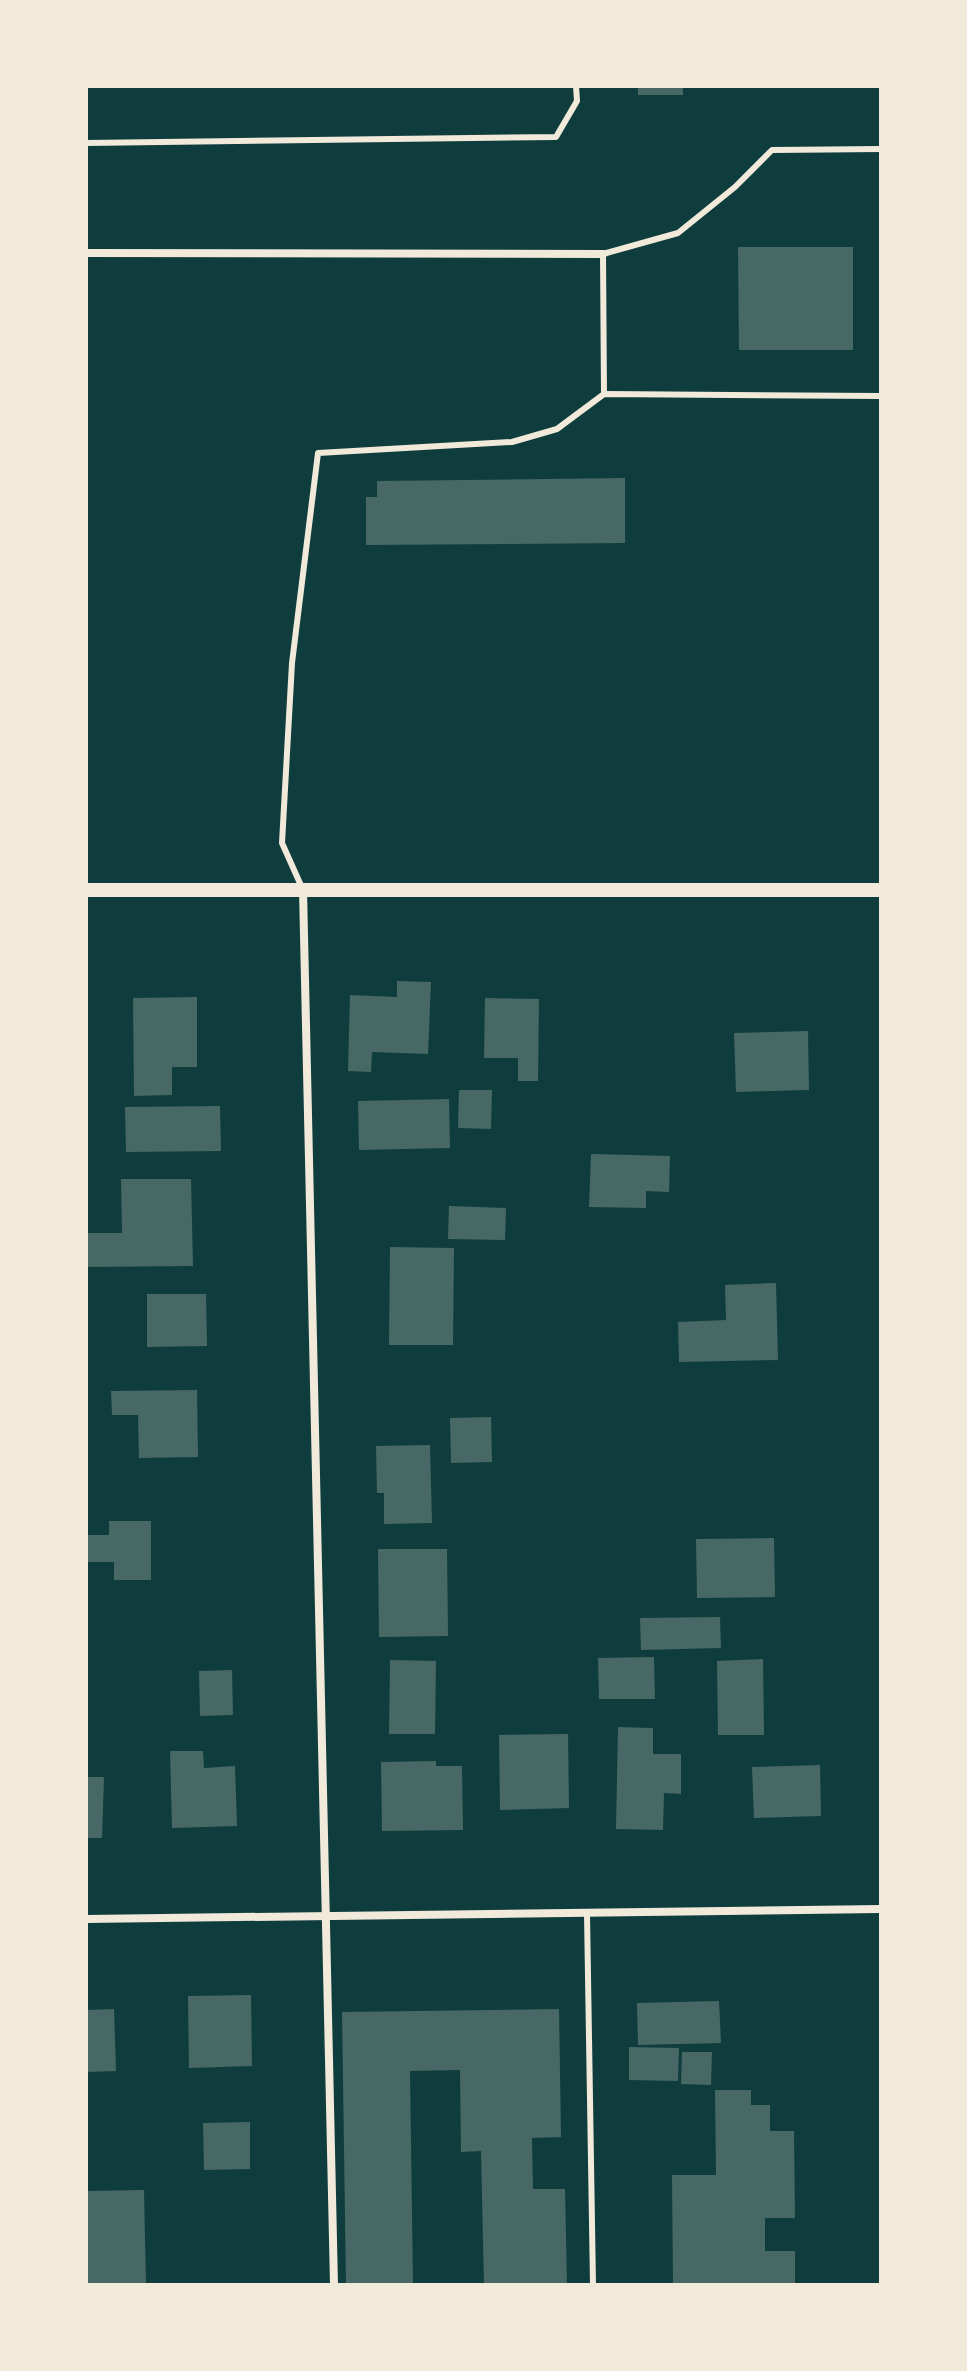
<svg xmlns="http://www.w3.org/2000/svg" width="967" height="2371" viewBox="0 0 967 2371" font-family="Signika,sans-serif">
<rect width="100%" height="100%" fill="#0f3d3e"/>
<g fill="#486865">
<rect x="638" y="86" width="45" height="9"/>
<path d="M738,247H853V350H739Z"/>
<path d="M625,478V543L366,545V497H377V481Z"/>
<path d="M397,981L431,982L428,1054L372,1052L371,1072L348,1071L350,995L397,997Z"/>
<path d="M197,997V1067H172V1095L134,1096L133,998Z"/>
<path d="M485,998L539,999L538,1081H518V1058H484Z"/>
<path d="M808,1031L809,1090L736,1092L734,1033Z"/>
<path d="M459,1090H492L491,1129L458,1128Z"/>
<path d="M449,1099L450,1148L359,1150L358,1101Z"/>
<path d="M220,1106L221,1151L126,1152L125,1107Z"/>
<path d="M591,1154L670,1156L669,1192L646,1191V1208L589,1207Z"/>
<path d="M121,1179H191L193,1266L86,1267V1233H122Z"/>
<path d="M449,1206L506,1208L505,1240L448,1239Z"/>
<path d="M390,1247L454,1248L453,1345H389Z"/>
<path d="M776,1283L778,1360L679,1362L678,1322L726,1320L725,1285Z"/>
<path d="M147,1294H206L207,1346L147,1347Z"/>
<path d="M197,1390L198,1457L139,1458L138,1415H112L111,1391Z"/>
<path d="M491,1417L492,1462L451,1463L450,1418Z"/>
<path d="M430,1445L432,1523L384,1524V1493H377L376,1446Z"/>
<path d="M109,1521H151V1580H114V1562H86V1535H109Z"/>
<path d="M774,1538L775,1597L697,1598L696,1539Z"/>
<path d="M378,1549H447L448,1636L379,1637Z"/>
<path d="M720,1617L721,1648L641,1650L640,1618Z"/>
<path d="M654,1657L655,1699H599L598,1658Z"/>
<path d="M763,1659L764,1735H718L717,1661Z"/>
<path d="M390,1660L436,1661L435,1734H389Z"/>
<path d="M232,1670L233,1715L200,1716L199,1671Z"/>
<path d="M618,1727L653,1728V1754H681V1794L664,1793L663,1830L616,1829Z"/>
<path d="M568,1734L569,1808L500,1810L499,1735Z"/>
<path d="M170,1751H203L204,1768L235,1766L237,1826L172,1828Z"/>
<path d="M436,1761V1766H462L463,1830L382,1831L381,1762Z"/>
<path d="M820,1765L821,1816L754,1818L752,1767Z"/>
<path d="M86,1777H104L102,1838H86Z"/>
<path d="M251,1995L252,2066L189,2068L188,1996Z"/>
<path d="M719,2001L721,2043L638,2045L637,2003Z"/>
<path d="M114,2009L116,2071L86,2072V2010Z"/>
<path d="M559,2009L561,2137L532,2138L533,2189H565L567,2285H484L481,2151L461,2152L460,2070L410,2071L413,2285H346L342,2012Z"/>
<path d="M629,2047L679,2048L678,2081L629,2080Z"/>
<path d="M682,2052H712L711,2085L681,2084Z"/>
<path d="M715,2090H751V2105H770V2131H794L795,2218H765V2251H795V2285H673L672,2175H716Z"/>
<path d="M250,2122V2169L204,2170L203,2123Z"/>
<path d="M144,2190L146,2285H86V2191Z"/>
</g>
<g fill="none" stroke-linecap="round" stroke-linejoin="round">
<g stroke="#f1e9da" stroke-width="6">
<path d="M86,143L556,137L577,101L576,86"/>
<path d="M604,394L603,254L678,233L735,187L772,150L881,149"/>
<path d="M303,890L282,843L292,663L318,453L512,442L557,429L604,394L881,396"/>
<path d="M587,1914L593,2285"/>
</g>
<g stroke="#f1e9da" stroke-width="8">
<path d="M86,253L603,254"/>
<path d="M303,890L334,2285"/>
<path d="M86,1919L881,1909"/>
</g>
<path stroke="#f1e9da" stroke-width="14" d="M86,890H881"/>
</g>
<rect width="967" height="2371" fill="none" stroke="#f1e9da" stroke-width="176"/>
</svg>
